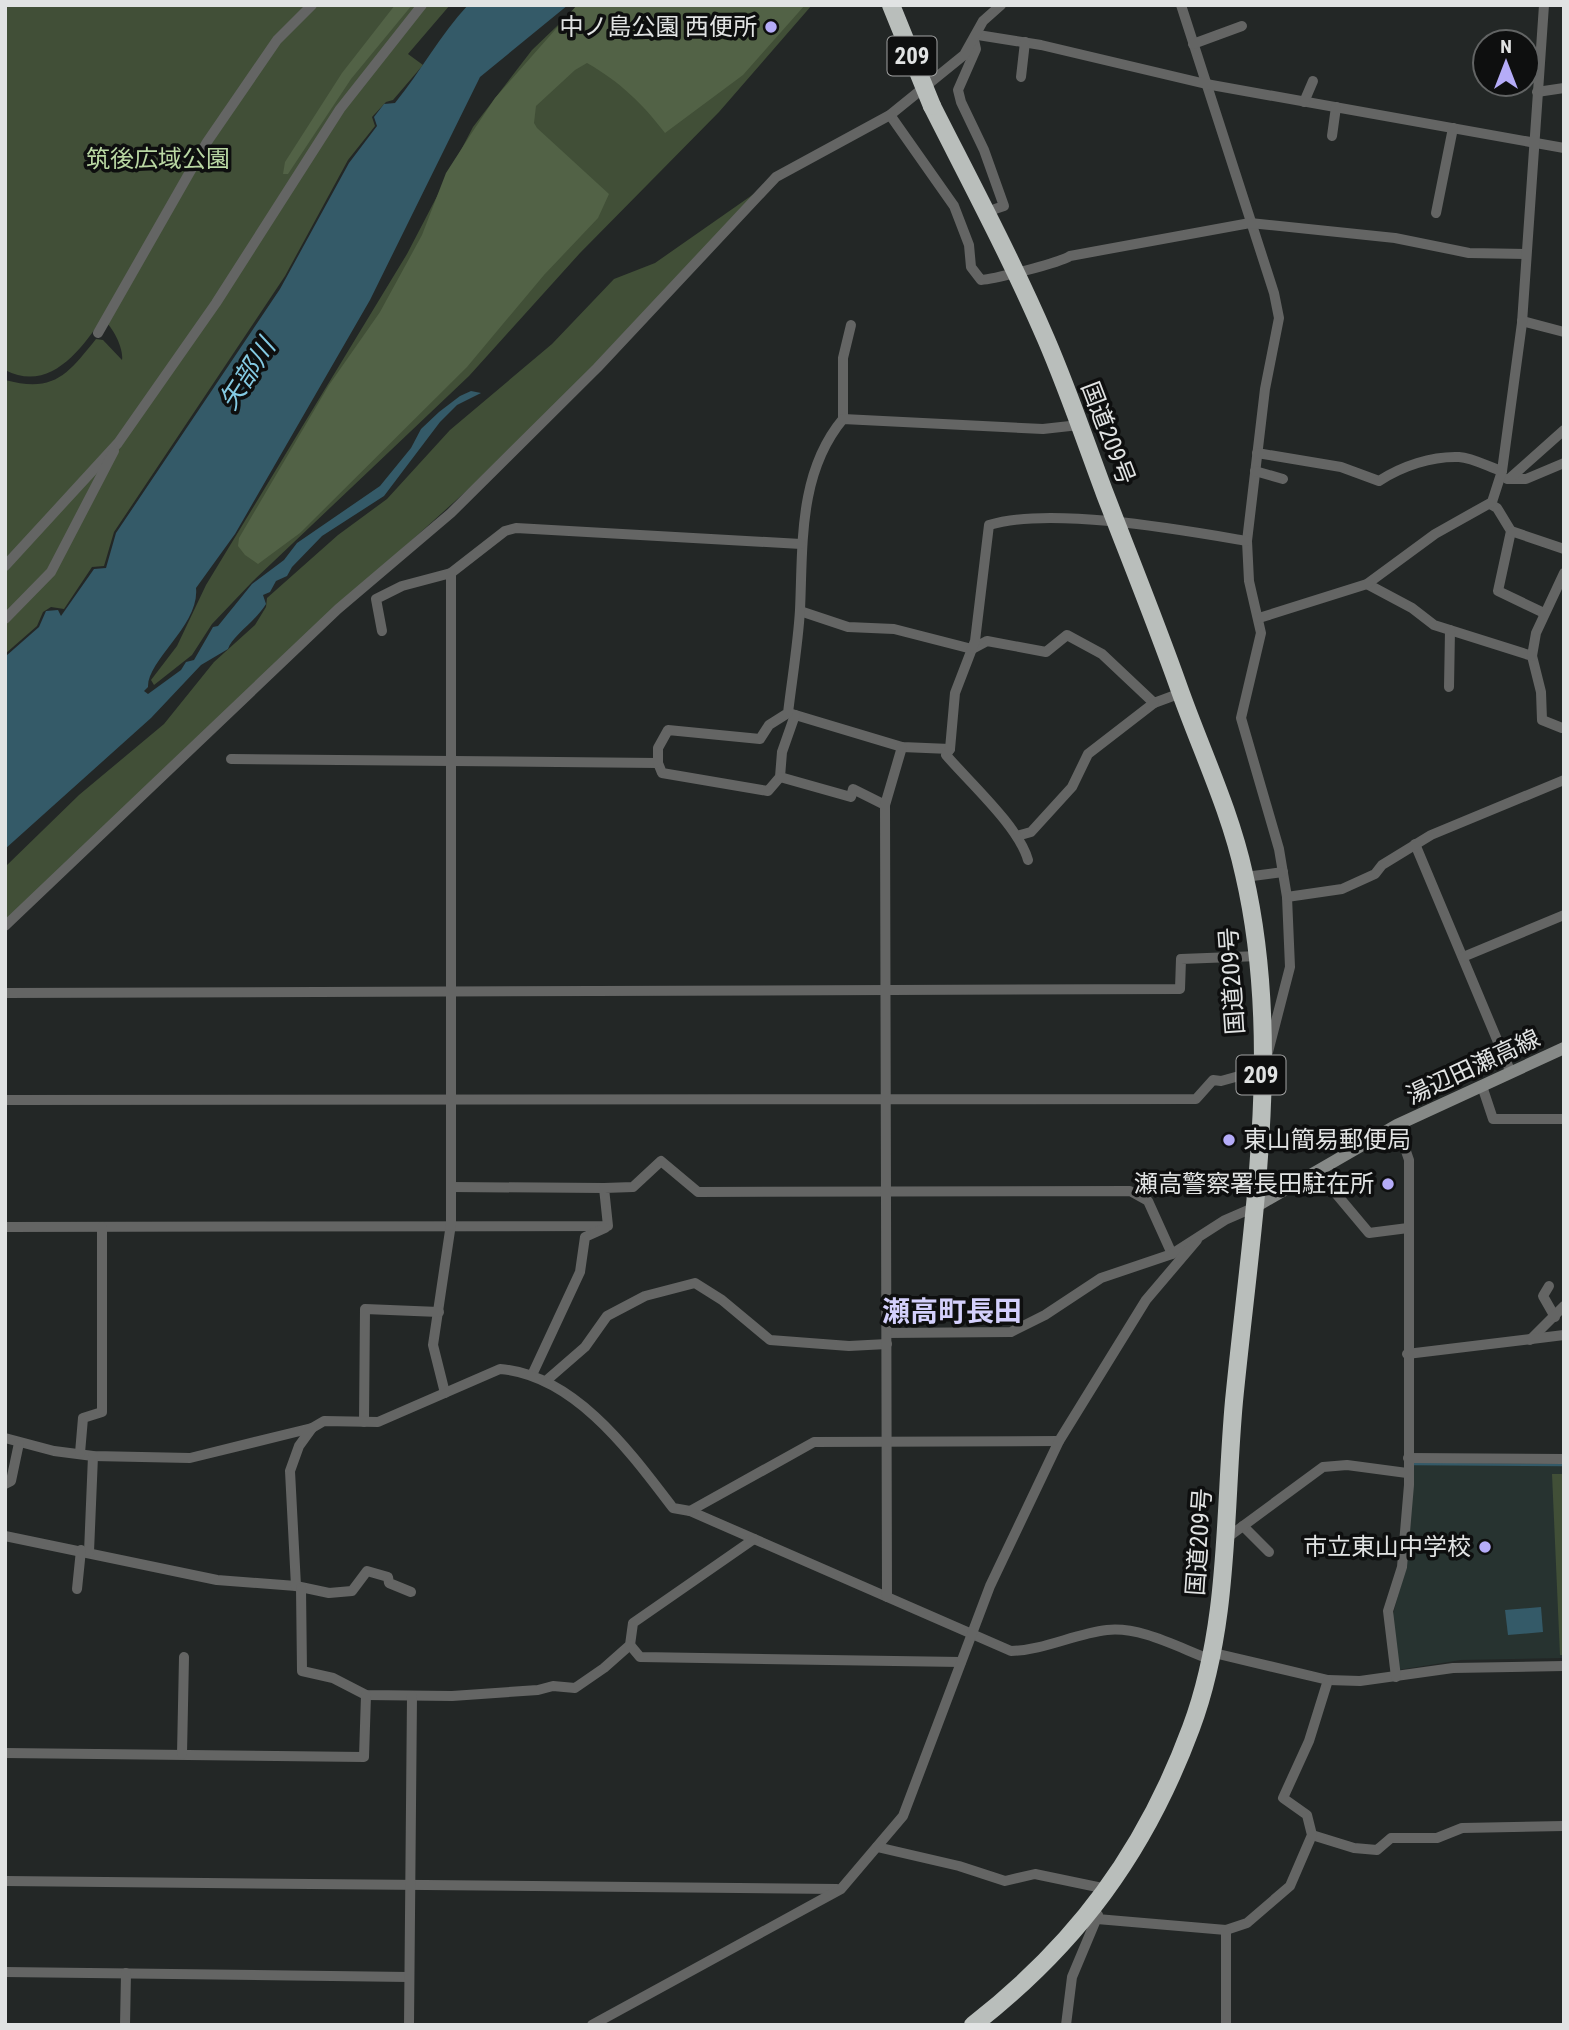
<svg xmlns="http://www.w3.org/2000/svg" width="1569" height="2030" viewBox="0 0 1569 2030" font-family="'Roboto Condensed','Noto Sans JP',sans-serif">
<rect width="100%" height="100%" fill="#232726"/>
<path fill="#273330" d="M1415,1462L1564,1463V1658L1461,1660L1398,1670L1392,1618L1405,1570L1411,1466Z"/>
<g fill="#414f37">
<path d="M5,5H450L408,54L423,65L393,100L386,102L372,117L375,126L348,160L285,276L114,532L104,566L92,567L64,609L51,607L43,612L37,626L5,654V380C54,393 67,375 96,339L103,340L122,360C124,348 112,325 102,319C80,351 49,393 5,370Z"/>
<path d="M579,5H812L719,112L580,253L469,376L253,581L212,624L192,655L154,685L151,680L177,646L206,585L407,254L473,127L532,50Z"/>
<path d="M758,191L524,439L361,586L5,925V867L79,795L164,724L214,662L255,625L266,607L267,598L338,535L387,499L450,430L552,344L614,279L655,263Z"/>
<path d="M1552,1474H1564V1655H1560Z"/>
</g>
<g fill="#526246">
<path d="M395,5H412L351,79L288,174H283L285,162L342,73Z"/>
<path d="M577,5H805L743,75L665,133C642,103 620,82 587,63L575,70L536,106L534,123L537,128L609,194L598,218L544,275L467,367L300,533L258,564L245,555L238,546L239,538L329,385L380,312L422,235L446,173L471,134L495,98Z"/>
</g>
<g fill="#345a68">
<path d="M468,5H568L480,77L370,300L235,534L196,588C200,625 147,660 148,687L144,691L148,694L181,670L186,662L194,660L213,627L218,626L252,584L284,560L297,543L380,486L411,448L421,429L439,412L460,396L471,391L481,393L457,405L440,422L384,496L322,536L292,567L287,576L276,581L270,592L263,595L266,604C256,621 232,636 228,649L201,665L151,718L5,849L6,656L39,627L46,611L58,610L61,616L94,569L106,568L116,533L280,289L349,163L377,126L374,117L384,104L395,103C421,71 440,35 468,5Z"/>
<path d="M1541,1607L1543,1632L1508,1635L1505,1610Z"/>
</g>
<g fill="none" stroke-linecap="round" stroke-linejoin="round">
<path stroke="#345a68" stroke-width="2.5" d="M1414,1464L1564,1465"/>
<g stroke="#646564" stroke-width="10">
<path d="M1181,5L1274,293L1279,318L1265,389L1247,541L1249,581L1261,633L1241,718L1279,849L1287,897L1290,967L1268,1052"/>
<path d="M978,35L1041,45L1206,84L1564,148"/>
<path d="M974,40L976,49L958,90L961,102L984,150L1004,206L995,209"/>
<path d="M1193,44L1242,26"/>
<path d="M1021,77L1025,42"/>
<path d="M1537,92L1564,88"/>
<path d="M1304,102L1313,81"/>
<path d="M890,115L954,206L969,245L971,267L981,280C995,279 1059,263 1070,256L1250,223L1395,238L1469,253L1526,254"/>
<path d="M1332,136L1336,107"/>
<path d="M1436,213L1453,128"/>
<path d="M1522,321L1564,332"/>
<path d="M98,333L207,142L277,40L312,5"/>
<path d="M843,419V358L851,325"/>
<path d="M1257,453L1341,467L1379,481C1402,466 1432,456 1459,457C1473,458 1489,467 1502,471"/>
<path d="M1255,471L1283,479"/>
<path d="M1507,479H1526L1564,463"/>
<path d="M1509,479L1564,430"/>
<path d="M1490,504L1497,508L1511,531L1498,591L1544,613"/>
<path d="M1511,531L1564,549"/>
<path d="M5,566L118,443L216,303L340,109L422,5"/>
<path d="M1367,584L1412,608L1434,625L1532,656L1541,692L1542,720L1562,728"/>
<path d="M800,611L848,627L894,629L972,649L987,641L1046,652L1067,635L1102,654L1154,703L1181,693"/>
<path d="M1259,618L1367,584L1435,534L1492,502L1502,471L1522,323L1544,5"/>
<path d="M5,619L51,572L114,451"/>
<path d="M382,631L376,599L402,586L451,573"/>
<path d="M1532,656L1536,633L1564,573"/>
<path d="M1449,687L1450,630"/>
<path d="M792,714L902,747L950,749"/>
<path d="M231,759L658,763L662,773L768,791L780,777L782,752L795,715"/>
<path d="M658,763V748L668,730L760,739L769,725L788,713C792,679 798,644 800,610C803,545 798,473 843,419L1043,429L1079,425"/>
<path d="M780,777L851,797L853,789L885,805"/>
<path d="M1017,836L1031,832L1072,787L1088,754L1154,703"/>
<path d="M1415,844L1511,1073"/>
<path d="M1028,860C1019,827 970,783 946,755L950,749L955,693L975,641L989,525C1050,506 1182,530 1247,541"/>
<path d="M1245,877L1283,872"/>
<path d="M1287,897L1342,889L1375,874L1382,865L1431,835L1564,780"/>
<path d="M5,926L338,609L451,513L597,368L776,177L890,115L964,55L983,21L1001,5"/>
<path d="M1463,957L1564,915"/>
<path d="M5,993L1180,989L1181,959L1259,956"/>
<path d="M1482,1086L1493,1119H1564"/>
<path d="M5,1100L1196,1099L1213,1080L1221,1081L1261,1070"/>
<path d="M1317,1171L1369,1233L1408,1228"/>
<path d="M451,1187L604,1188"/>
<path d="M5,1227L608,1226L604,1188L633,1187L661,1161L698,1192L1130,1191L1148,1201L1172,1254"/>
<path d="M1549,1286L1543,1296L1555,1317"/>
<path d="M887,1333L1011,1332L1045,1315L1101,1278L1172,1254L1225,1220L1255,1207"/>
<path d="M1530,1340L1564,1306"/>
<path d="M1407,1354L1564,1335"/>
<path d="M532,1375L580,1272L585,1237L605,1228"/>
<path d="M547,1380L585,1347L607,1316L645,1296L695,1283L722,1300L770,1340L849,1346L887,1344"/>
<path d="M445,1393L433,1345L451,1224V573L505,531L516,528L801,544"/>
<path d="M364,1422L365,1309L439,1312"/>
<path d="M5,1438L54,1451L93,1456L190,1458L312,1428L324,1421L378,1422L500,1369C575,1375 631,1453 673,1508L690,1511L1011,1651C1044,1650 1074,1634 1107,1630C1141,1626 1181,1649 1212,1660"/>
<path d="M80,1453L83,1418L102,1412V1227"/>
<path d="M1408,1458L1564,1459"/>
<path d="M5,1484L11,1481L19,1443"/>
<path d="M690,1511L814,1442L1059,1441"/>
<path d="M1243,1526L1269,1552"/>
<path d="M5,1536L217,1580L296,1586L329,1593L352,1591L367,1571L388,1577L389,1583L411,1592"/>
<path d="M1224,1540L1323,1467L1347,1465L1407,1473"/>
<path d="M89,1552L93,1456"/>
<path d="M296,1586L290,1471L299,1446L312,1428"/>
<path d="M301,1588L302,1671L333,1678L366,1695L452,1696L538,1690L553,1686L575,1688L604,1668L630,1645L633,1623L754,1539"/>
<path d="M77,1589L81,1550"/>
<path d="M887,1597L885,805L902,747"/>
<path d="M630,1645L640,1657L961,1662"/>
<path d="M1214,1653L1328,1680L1360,1681L1453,1668L1564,1666"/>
<path d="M1396,1677L1388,1611L1402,1567L1409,1485V1160L1397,1125"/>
<path d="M5,1753L364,1757L366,1695"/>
<path d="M182,1754L184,1657"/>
<path d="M1312,1835L1354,1848L1377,1850L1391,1838H1437L1462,1828L1564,1826"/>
<path d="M877,1847L959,1866L1005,1881L1035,1874L1107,1889"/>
<path d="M5,1881L837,1889"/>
<path d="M1097,1919L1226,1930L1247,1923L1290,1886L1312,1835L1307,1815L1283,1798L1309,1741L1328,1680"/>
<path d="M1226,1930V2025"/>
<path d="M5,1972L409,1977"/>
<path d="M125,2025L126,1973"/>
<path d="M409,2025L412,1696"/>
<path d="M592,2025L841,1889L903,1816L990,1586L1059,1441L1146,1300L1197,1240"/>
<path d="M1066,2025L1072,1977L1098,1915"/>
</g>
<path stroke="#868987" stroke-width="12" d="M1255,1207L1397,1125L1564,1048"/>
<path stroke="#b9bebb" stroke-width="18" d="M932,106C971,183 1012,260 1046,339C1068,390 1086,443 1105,494C1130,559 1156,623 1179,688C1201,750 1230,810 1244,874C1284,1046 1251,1227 1234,1401C1224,1510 1230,1624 1191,1728C1145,1852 1077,1944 973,2025"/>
<path stroke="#b9bebb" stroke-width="18" d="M891,5L932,106"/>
</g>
<g fill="#b5acf8" stroke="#0e0f0f" stroke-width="2.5">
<circle cx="771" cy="27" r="7"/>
<circle cx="1229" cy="1140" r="7"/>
<circle cx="1388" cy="1184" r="7"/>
<circle cx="1485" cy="1547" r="7"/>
</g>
<g text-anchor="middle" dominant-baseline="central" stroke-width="7" stroke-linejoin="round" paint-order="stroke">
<g fill="#0e0f0f" stroke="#a2a3a3" stroke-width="2">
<rect x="887.5" y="36.5" width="49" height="39" rx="5"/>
<rect x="1236.5" y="1055.5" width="49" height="39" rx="5"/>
</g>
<g font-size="23" font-weight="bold" fill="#e1e3e3">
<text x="912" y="56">209</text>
<text x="1261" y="1075">209</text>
</g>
<g font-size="24" fill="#e1e3e3" stroke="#0e0f0f" text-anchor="end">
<text x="757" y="27">中ノ島公園 西便所</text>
<text x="1243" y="1140" text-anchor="start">東山簡易郵便局</text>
<text x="1374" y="1184">瀬高警察署長田駐在所</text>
<text x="1471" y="1547">市立東山中学校</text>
</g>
<g font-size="24" fill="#b9d8a3" stroke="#0e0f0f">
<text x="158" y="159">筑後広域公園</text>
</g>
<g font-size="24" fill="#e1e3e3" stroke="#0e0f0f">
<text transform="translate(1108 433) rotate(69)">国道209号</text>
<text transform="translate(1232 981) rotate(-94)">国道209号</text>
<text transform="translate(1473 1067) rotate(-25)">湯辺田瀬高線</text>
<text transform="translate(1199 1542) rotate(-86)">国道209号</text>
</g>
<g font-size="26" font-style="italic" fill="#84cae3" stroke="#0e0f0f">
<text transform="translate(247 374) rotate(-57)">矢部川</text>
</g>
<g font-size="28" font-weight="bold" fill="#d4d0fc" stroke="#0e0f0f">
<text x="952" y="1311">瀬高町長田</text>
</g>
</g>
<rect width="1569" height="2030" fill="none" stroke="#e1e3e3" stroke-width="14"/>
<g transform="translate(1506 63)"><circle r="33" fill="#0e0f0f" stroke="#626464" stroke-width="2"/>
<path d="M0-5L12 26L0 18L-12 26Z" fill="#b5acf8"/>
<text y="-10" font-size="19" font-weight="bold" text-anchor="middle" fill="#e1e3e3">N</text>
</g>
</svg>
